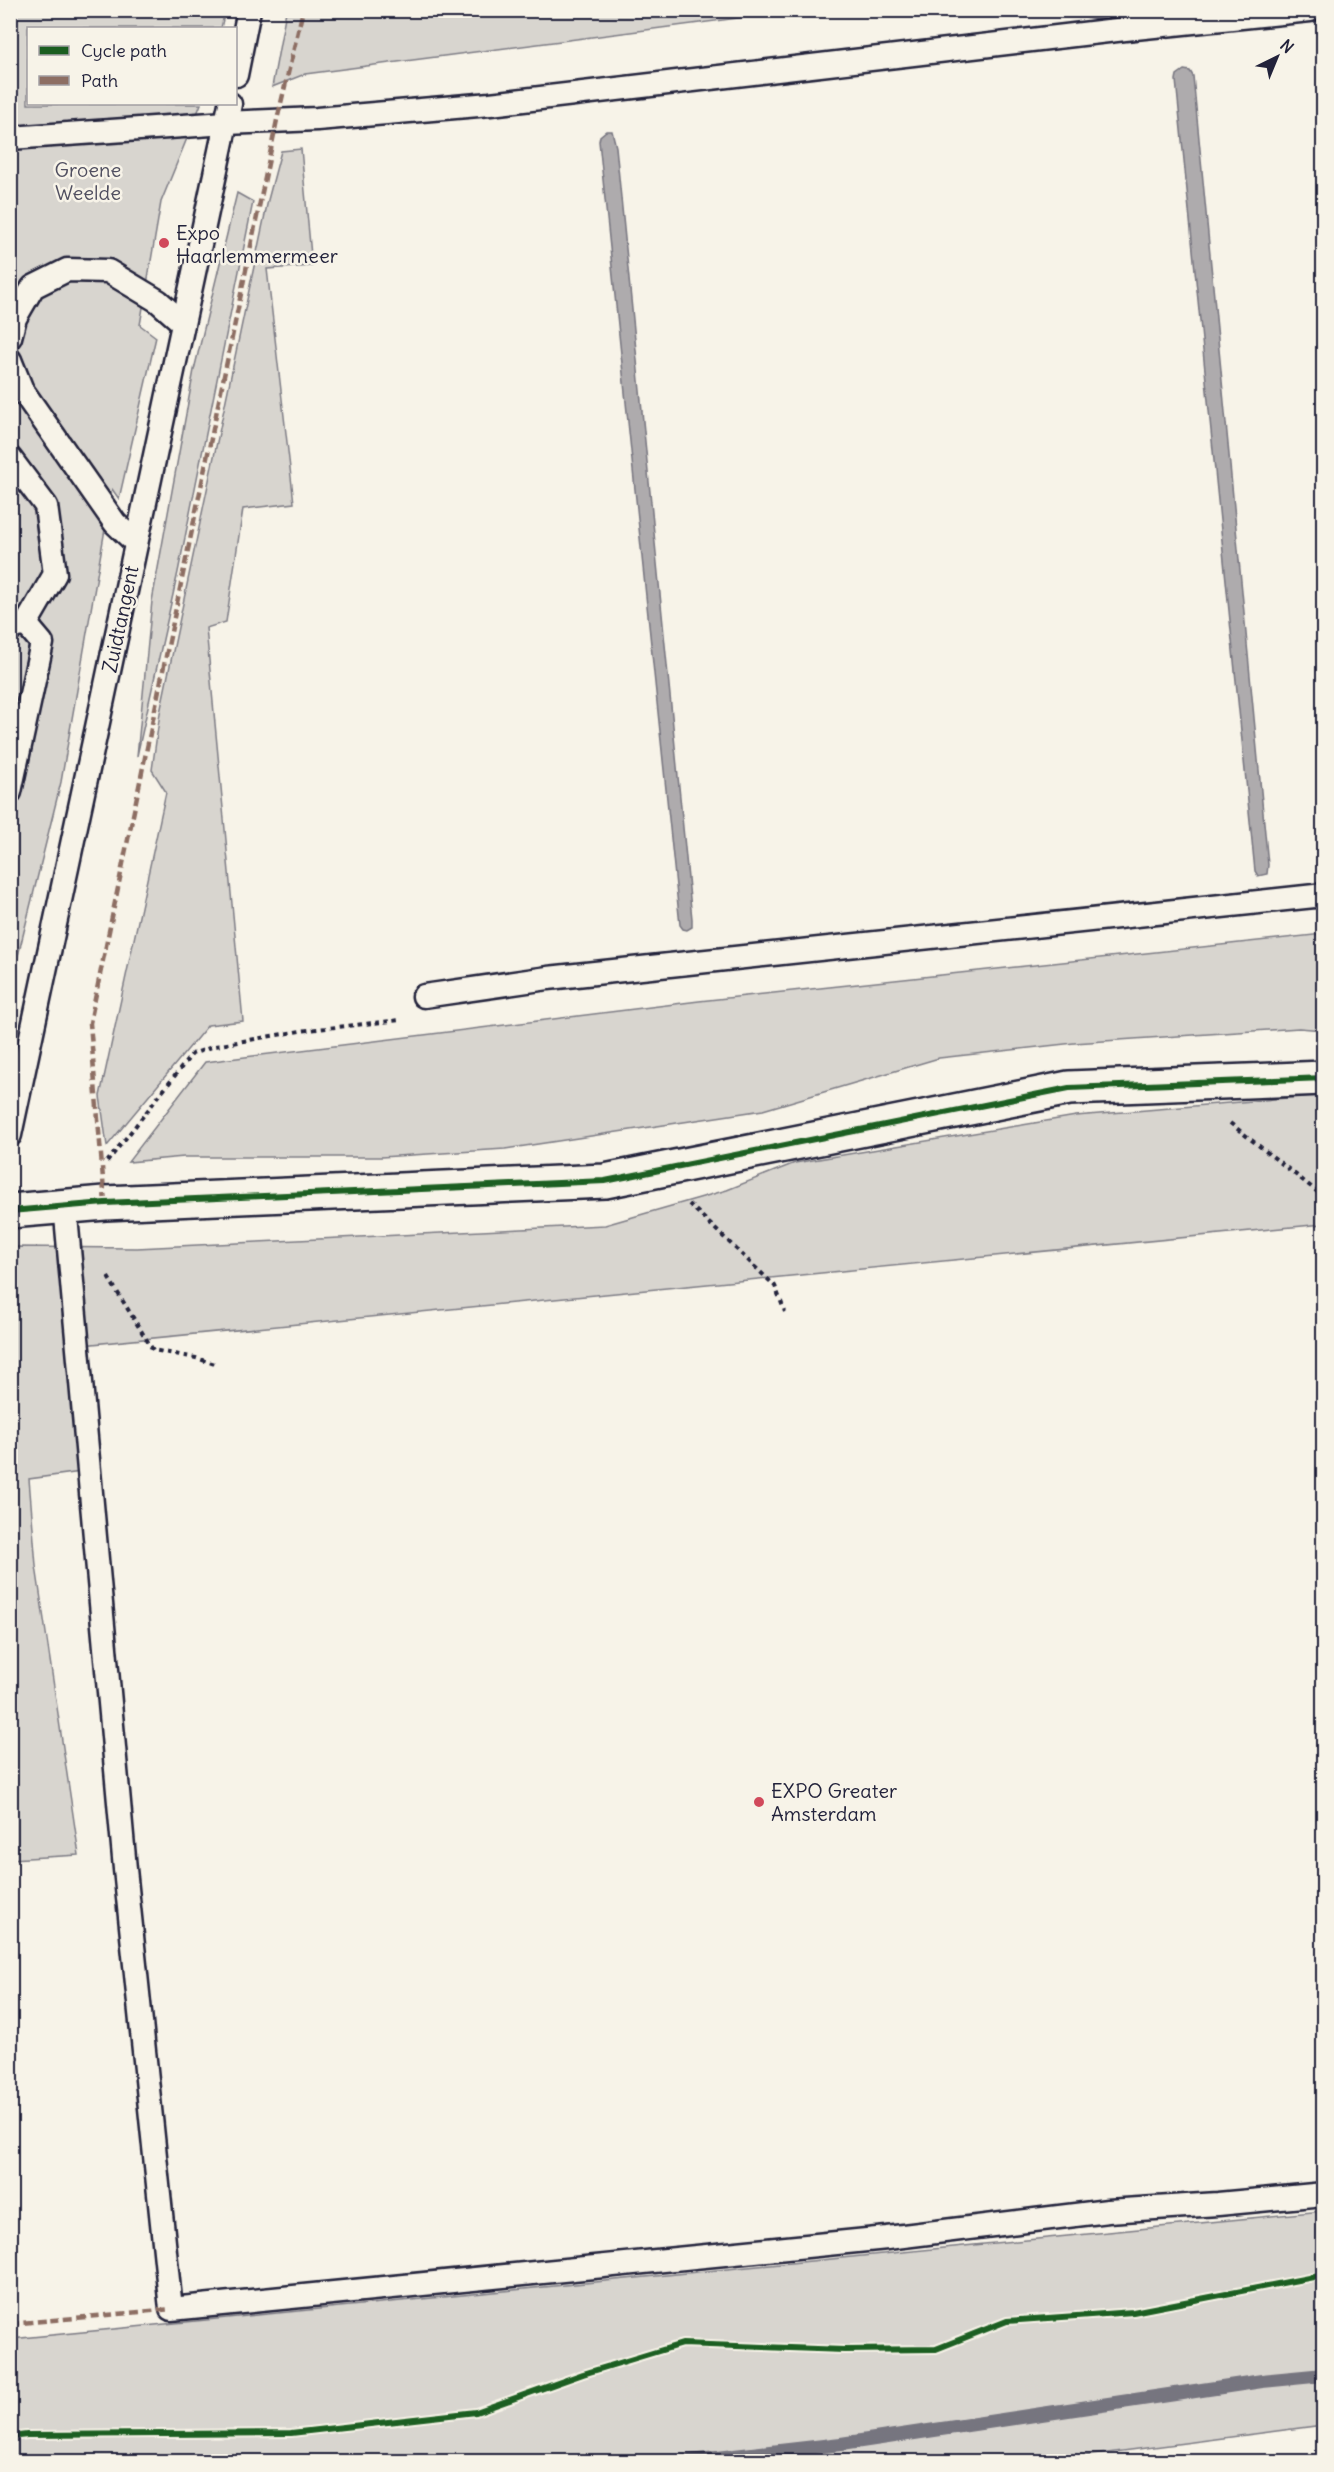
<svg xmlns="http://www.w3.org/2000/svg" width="1334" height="2472" viewBox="0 0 1334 2472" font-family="Delius,sans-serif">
<rect width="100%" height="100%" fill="#f7f3e8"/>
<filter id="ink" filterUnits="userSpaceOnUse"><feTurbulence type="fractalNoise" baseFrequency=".0167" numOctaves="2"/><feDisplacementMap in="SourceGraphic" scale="12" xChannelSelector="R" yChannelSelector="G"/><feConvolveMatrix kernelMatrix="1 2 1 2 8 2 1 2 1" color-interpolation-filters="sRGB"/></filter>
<g filter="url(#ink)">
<g fill="#d8d5cf" stroke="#7d7c85" stroke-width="1.5">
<path d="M11,11H225L221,28H28V104H201L161,202L140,325L156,337L119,499L112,489L61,782L11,984Z"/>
<path d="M286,11V10L792,11L305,74L272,87Z"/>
<path d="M301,149L312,266L267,269L294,503L243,509L226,622L206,628L243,1021L208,1025L107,1146L100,1096L166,792L152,770L160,713L268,200L281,151Z"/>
<path d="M237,193L253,202L178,572L137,756L152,601L194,370Z"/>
<path d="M1323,934V1030L1299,1028L1074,1043L939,1058L763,1110L505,1149L381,1157H184L128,1162L205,1062L699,1001Z"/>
<path d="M1323,1095V1224L72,1346L81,1472L29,1479L36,1566L79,1855L11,1859L10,1263L14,1247L137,1248L605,1225L727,1190L795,1163L1076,1116Z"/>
<path d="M1323,2211V2425L1038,2462L11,2461V2339Z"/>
</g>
<g fill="#aeabad" stroke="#76747f" stroke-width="1.5">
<path d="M1184,70L1190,71L1193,76L1268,865L1267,874L1258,876L1255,871L1176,80L1177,75Z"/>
<path d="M606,131H612L616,147L692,919V927L687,930L683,929L680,925L599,141L600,136Z"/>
</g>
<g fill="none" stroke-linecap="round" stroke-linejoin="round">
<path stroke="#76747f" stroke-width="14" d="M681,2462L841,2444L1262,2381L1324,2375"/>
<g stroke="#22223b" stroke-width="27">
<g id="lane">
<path d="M236,75L249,10"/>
<path d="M10,138L226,123L317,119L490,104L1125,29L1310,10"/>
<path d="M10,337L15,318L33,287L67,270L108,271L158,301L183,323"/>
<path d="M10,360L22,390L115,523L136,543"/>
<path d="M10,458L46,506L55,574L26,624L10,628"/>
<path d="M10,792L42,643L26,624"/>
<path d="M424,996L548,978L1324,895"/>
<path d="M10,1135L230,104"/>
<path d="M65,1205L125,1869L171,2309L887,2238L1108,2211L1218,2204L1324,2194"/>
</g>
</g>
<g stroke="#22223b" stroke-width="38">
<path id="street" d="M10,1211L105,1203L605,1181L1069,1088L1324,1078"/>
</g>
<g stroke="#22223b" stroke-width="4" stroke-dasharray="4.5 4.5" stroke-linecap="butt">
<path d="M1230,1123L1324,1197"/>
<path d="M107,1162L192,1054L215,1046L300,1031L400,1020"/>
<path d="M689,1204L775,1286L785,1312"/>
<path d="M108,1277L153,1350L196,1358L218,1365"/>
</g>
<use href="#lane" stroke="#f7f3e8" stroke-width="22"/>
<use href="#street" stroke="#f7f3e8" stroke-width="33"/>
<g stroke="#8d6e63" stroke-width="4.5" stroke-dasharray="9 4.5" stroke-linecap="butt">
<path d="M105,1203L90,1023L277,120L303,10"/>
<path d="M10,2324L171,2309"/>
</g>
<g stroke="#f7f3e8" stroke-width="10">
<g id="cycleway">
<path d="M10,1211L105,1203L605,1181L1069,1088L1324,1078"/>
<path d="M10,2437L27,2435L291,2433L476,2412L583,2374L682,2344L844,2350L936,2349L1007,2321L1133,2312L1324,2275"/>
</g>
</g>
<use href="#cycleway" stroke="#1b5e20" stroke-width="6"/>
</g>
</g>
<g fill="#d1495b" stroke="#f7f3e8" stroke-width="2">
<circle cx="164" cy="243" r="6"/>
<circle cx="759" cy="1802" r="6"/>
</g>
<g text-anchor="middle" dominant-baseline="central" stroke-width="5" stroke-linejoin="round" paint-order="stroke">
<g font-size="20" fill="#504f60" stroke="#f7f3e8">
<text x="88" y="169">Groene<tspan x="88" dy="23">Weelde</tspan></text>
</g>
<g font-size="20" fill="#22223b" stroke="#f7f3e8" text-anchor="start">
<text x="176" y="232">Expo<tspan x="176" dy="23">Haarlemmermeer</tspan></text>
<text x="771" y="1790">EXPO Greater<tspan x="771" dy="23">Amsterdam</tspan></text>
</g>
<g font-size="20" fill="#22223b" stroke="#f7f3e8">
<text transform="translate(120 619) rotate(-78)">Zuidtangent</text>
</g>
</g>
<rect width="1334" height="2472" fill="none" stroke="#f7f3e8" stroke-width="36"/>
<rect x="18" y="18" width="1298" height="2436" fill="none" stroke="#22223b" stroke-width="2" filter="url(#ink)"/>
<rect x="27" y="27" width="210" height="78" fill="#f7f3e8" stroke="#a29fa3" stroke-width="1.5"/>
<rect x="39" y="46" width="30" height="9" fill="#1b5e20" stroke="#a29fa3" stroke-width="1.5"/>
<text x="81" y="57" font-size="18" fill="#22223b">Cycle path</text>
<rect x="39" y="76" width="30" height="9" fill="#8d6e63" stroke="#a29fa3" stroke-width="1.5"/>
<text x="81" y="87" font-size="18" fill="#22223b">Path</text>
<g transform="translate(1277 57) rotate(43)" stroke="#f7f3e8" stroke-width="4.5" paint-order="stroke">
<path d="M0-4.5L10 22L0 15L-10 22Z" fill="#22223b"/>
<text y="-9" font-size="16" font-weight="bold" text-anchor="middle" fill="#22223b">N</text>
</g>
</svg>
